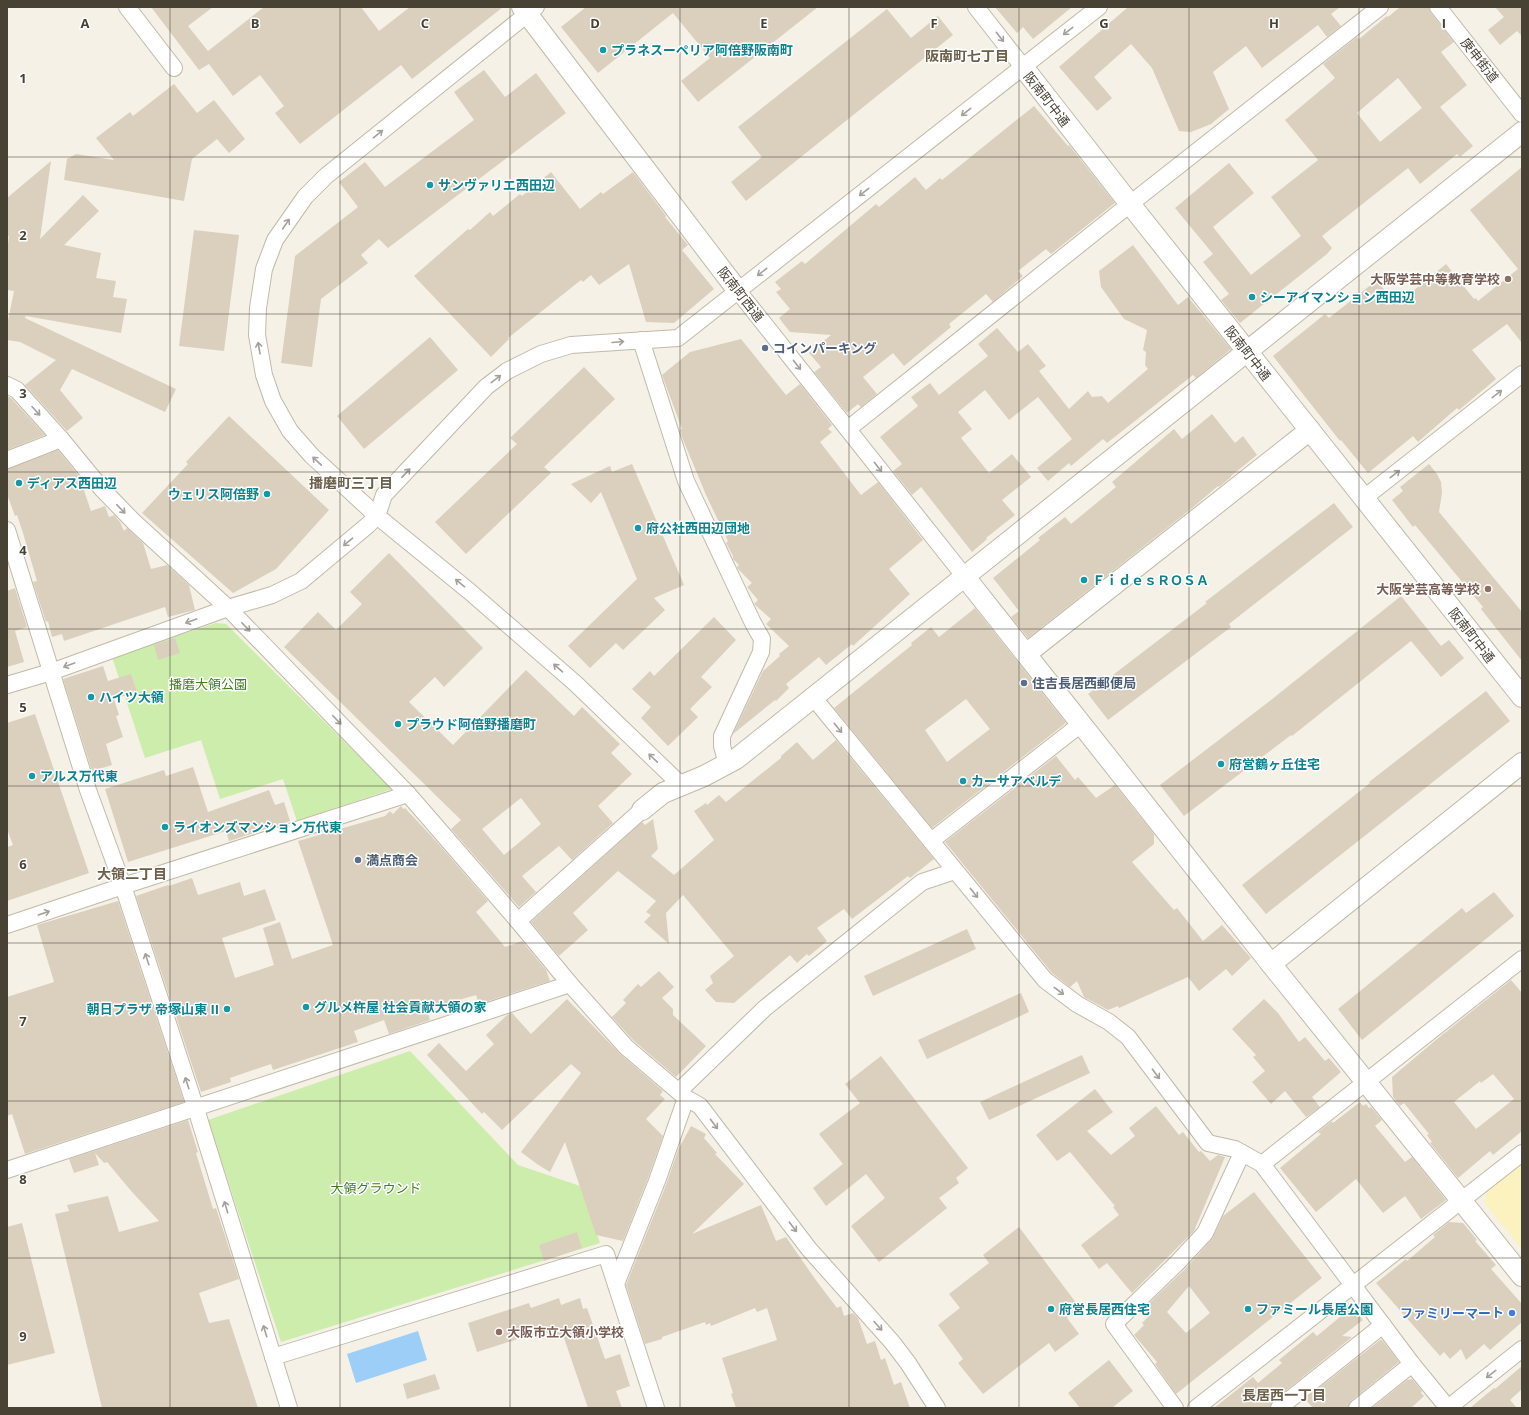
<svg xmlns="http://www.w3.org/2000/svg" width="1529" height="1415" viewBox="0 0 1529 1415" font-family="'Open Sans','Noto Sans JP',sans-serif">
<rect width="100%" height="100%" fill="#f5f1e6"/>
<g fill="#ccedab">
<path d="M216,623L226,624L392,789L297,821L283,779L220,799L201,740L145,758L112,657Z"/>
<path d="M410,1051L518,1165L580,1186L600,1243L281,1342L208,1120Z"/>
</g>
<path fill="#fcf2bf" d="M1522,1164V1250L1485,1203L1486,1192Z"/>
<path fill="#9dcef7" d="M418,1331L427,1360L356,1383L347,1354Z"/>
<g fill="#dbd0be" fill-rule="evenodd">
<path d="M151,7H213L188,26L208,51L264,7H361L379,31L410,7H503L412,79L401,65L300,144L275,113L284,106L260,75L233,96L209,64L199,70Z"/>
<path d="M586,7H818L698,102L681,81L710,58L673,13L598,73L561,27Z"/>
<path d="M995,7H1072L1033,39L1023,27L1017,33Z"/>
<path d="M1128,7H1340L1331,14L1341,26L1327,37L1318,25L1262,68L1246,46L1213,72L1229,109L1211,124L1191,132L1179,131L1152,68L1131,44L1094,77L1112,98L1097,111L1059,67Z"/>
<path d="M1400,7H1429L1431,13L1454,42L1441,52L1467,85L1440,107L1473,146L1460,157L1457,154L1420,184L1408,168L1322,236L1332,248L1327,254L1240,323L1221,300L1229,294L1203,262L1213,254L1175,208L1229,163L1254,193L1213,227L1251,275L1301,236L1271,197L1318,160L1285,120L1335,78L1323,64L1357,37L1359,39L1387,16L1388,17ZM1398,78L1422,108L1380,142L1357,113Z"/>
<path d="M1495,7H1522V36L1517,31L1500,45L1488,30L1504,17Z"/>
<path d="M887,9L911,38L938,16L953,35L746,201L731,182L762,157L738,127Z"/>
<path d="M484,70L505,97L536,73L566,113L388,248L379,239L361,255L368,263L321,299L312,367L281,363L295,256L358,207L339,182L365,162L385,187L474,120L454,92Z"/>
<path d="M174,84L197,113L214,100L245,139L229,153L217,139L192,159L184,201L64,180L67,159L76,154L114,160L96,138L130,112L133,116Z"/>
<path d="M1034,106L1068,146L1069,145L1115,203L1051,254L1046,249L1018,271L1023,276L993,302L986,294L949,324L951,327L904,366L893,353L863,377L877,394L861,407L858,404L847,413L814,372L821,367L809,353L831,335L790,332L779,318L790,309L776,292L781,289L775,282L802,261L805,264L876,204L879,207L915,177L926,190L940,178L942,180Z"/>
<path d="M51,161L40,239L83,195L99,211L64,245L101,253L96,278L116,281L113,297L127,299L121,333L26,316L25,318L176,389L165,412L72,369L60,390L83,418L67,431L25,385L56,360L20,342L7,340V326L14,291L7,290V252L9,236H7V198Z"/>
<path d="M1522,167V343L1507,324L1472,350L1496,379L1459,410L1457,408L1418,442L1413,436L1368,473L1341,440L1340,441L1273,356L1325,314L1329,318L1377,280L1396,305L1446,264L1474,299L1476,298L1478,301L1518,269L1470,210Z"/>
<path d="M551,172L580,209L601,192L603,194L633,172L666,216L665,217L688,245L682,250L714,289L674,323L646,322L629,264L599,285L591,275L583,282L581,280L508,338L509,339L491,357L414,276L468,229L470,230L490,212L493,216L520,194L522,196Z"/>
<path d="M194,230L239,235L224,351L179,346Z"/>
<path d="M1133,245L1178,305L1188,297L1231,349L1196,378L1193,375L1107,443L1103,439L1071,466L1069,463L1048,481L1037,468L1072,439L1038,397L1009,420L985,390L958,412L972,429L961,438L989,473L1012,454L1031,477L1002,500L1015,515L986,538L987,539L972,552L921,487L912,495L893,471L902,464L880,437L918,406L911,397L930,383L939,395L988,356L978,344L997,328L1018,352L1028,344L1046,366L1039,371L1069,409L1088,391L1092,397L1102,396L1108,403L1148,369L1145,365L1146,352L1143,350L1147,330L1124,319L1101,287L1099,271Z"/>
<path d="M430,337L458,370L364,449L337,416Z"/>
<path d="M741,339L786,395L800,384L832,425L828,429L832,432L820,442L861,495L878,482L923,540L889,569L910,594L853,646L852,644L826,665L819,657L786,684L789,688L776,701L775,700L733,734L763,671L780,656L779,654L789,646L766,624L771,619L754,604L758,600L747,587L752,583L738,569L737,567L739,565L733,559V556L726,543L728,541L706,495L682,437L680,430L682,429L662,375L690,352Z"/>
<path d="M584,367L615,399L544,467L551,473L466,554L435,522L517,444L510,438Z"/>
<path d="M7,396L11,398L45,435L7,450Z"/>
<path d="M1212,414L1235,443L1243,436L1257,455L1231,476V477L1219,487L1218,486L1191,509L1028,638L1011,617L1019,611L993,578L1040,540L1038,538L1065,517L1071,524L1116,487L1112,482L1174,429L1182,439Z"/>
<path d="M229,416L329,510L276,569L233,593L142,513L188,464L186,462Z"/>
<path d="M58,450L79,476L91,511L105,506L109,517L114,515L120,522L124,531L127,528L143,543L151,569L167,565L189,585L195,610L168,617L165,607L64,641L62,634L52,637L48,621L46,622L33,582L37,581L23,533L17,515L15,516L7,494V469Z"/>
<path d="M632,464L684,585L654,598L665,610L623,650L616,643L590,668L568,646L637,579L601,492L591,503L571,484L610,466L612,472Z"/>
<path d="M1429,464L1437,474L1441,482L1442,493L1439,512L1522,612V661L1481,609L1483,607L1415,525L1413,527L1392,500L1403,491L1400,487Z"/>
<path d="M1334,503L1353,527L1229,624L1231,627L1108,720L1088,694L1207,603L1205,602Z"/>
<path d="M389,553L483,648L444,687L435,677L409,702L453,745L526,670L574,716L582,707L620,744L611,753L632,774L598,806L613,823L572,860L559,846L522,876L536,892L519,907L451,829L461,820L284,647L318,612L336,630L362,604L350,592ZM521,798L541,824L504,855L482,829Z"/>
<path d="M15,588L27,627L15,631L24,662L7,667V591Z"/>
<path d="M1401,596L1441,646L1449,640L1464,658L1441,677L1411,641L1292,736L1291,735L1184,816L1160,785L1271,700Z"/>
<path d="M975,608L1066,723L932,828L834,708L912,645L911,643L931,627L939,637ZM966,699L990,729L947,762L925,730Z"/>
<path d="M714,617L736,640L701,677L712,687L690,709L698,717L668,746L641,718L651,707L632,689L650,671L654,676Z"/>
<path d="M175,638L180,653L158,660L154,645Z"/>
<path d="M103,666L108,681L131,674L137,692L114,699L119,715L116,716L123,737L106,744L112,765L92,771L63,679Z"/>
<path d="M1486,691L1510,721L1266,914L1242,885L1370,783L1369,782Z"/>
<path d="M35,714L89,873L7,901V847L13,845L7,829V723Z"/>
<path d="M836,740L934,859L910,878L908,876L852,919L844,909L817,928L827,941L809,956L807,954L797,963L790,955L734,1003L716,1002L705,990L713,983L710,976L734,956L683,895L666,913L669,944L644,922L651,915L646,912L656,901L618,871L573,913L588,930L559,956L531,922L642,822L645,825L653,819L658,849L651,856L674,875L714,840L694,811L706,803L707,805L719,795L726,802L781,758V756L797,742L813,760Z"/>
<path d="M1056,756L1075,780L1078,777L1096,798L1115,785L1154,834V844L1132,862L1174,910L1177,908L1203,941L1222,925L1251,958L1232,976L1226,969L1199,991L1188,977L1119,1008L1118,1006L1108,1010L1084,997L1077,981L1070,987L1052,973L945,842Z"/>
<path d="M193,767L208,812L269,790L275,805L284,802L290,821L229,841L226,831L128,862L105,789L164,770L166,776Z"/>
<path d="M401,806L403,809L405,808L436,841L488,901L476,912L505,947L522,941L546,970L550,981L479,1004L476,995L438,1006L427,1010L430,1020L389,1034L384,1020L354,1031L358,1042L273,1070L271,1064L230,1078L231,1082L201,1092L136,896L168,885L169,886L192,878L198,895L240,882L244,896L265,889L276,920L222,938L235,978L274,965L263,928L280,922L292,959L333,945L298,841L385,816L390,811L393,814Z"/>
<path d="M1494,892L1514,916L1362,1040L1338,1009L1462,908L1466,913Z"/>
<path d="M118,901L184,1102L25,1154L12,1114L7,1116V997L54,982L37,925Z"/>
<path d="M967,929L976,949L873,996L864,976Z"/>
<path d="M659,971L674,987L662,998L673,1009V1015L706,1046L676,1077L633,1040L612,1017L626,1003L623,1000L638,984L641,987Z"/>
<path d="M1511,980L1522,993V1131L1493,1155L1490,1151L1458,1178L1430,1143L1432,1142L1427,1135L1429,1134L1404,1103L1400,1106L1393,1097L1392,1077L1437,1039ZM1493,1074L1514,1099L1476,1129L1454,1102L1480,1081L1481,1083Z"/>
<path d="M1021,993L1029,1012L927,1059L918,1040Z"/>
<path d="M567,999L620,1054L663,1091L660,1095L665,1099L646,1119L663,1136L648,1178L623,1241L596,1235L565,1142L550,1172L537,1164L521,1152L581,1073L571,1064L502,1130L484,1112L482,1114L427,1055L439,1043L466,1071L494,1044L486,1035L507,1015L512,1013L531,1034Z"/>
<path d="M1264,999L1278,1013L1299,1042L1305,1037L1325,1061L1329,1058L1341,1072L1312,1097L1320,1107L1306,1117L1285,1091L1271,1104L1252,1082L1265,1071L1253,1057L1256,1055L1232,1029Z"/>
<path d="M1082,1055L1090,1073L989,1120L980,1102Z"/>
<path d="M881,1056L968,1168L956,1178L959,1183L939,1198L947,1208L879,1262L851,1226L885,1198L866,1174L826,1206L813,1188L843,1164L819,1134L860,1103L845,1084Z"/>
<path d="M1095,1089L1113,1112L1087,1131L1111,1155L1135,1136L1129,1128L1156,1106L1179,1135L1183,1132L1199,1152L1201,1151L1210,1161L1218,1155L1225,1157L1194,1231L1132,1293L1107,1263L1099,1269L1081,1245L1119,1215L1113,1207L1115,1206L1070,1152L1057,1161L1036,1135Z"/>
<path d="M1360,1102L1363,1106L1366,1104L1369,1108L1371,1107L1382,1120L1375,1126L1405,1162L1412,1157L1446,1200L1421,1219L1405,1196L1383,1213L1356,1179L1316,1212L1280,1168L1321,1134L1318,1132L1332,1121L1333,1123Z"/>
<path d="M188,1120L198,1152L196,1153L213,1209L216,1208L239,1279L199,1293L209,1323L229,1319L258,1408H102L55,1214L69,1211L67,1205L108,1196L119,1232L159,1221L132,1192L107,1162L104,1163L95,1153L99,1165L74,1173L69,1159Z"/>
<path d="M691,1126L706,1134L704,1138L717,1153L715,1154L744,1184L692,1234L761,1205L776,1241L786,1237L815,1279L837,1308L841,1306L844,1316L853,1313L858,1318L867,1344L875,1341L881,1360L885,1358L894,1385L901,1382L910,1408H736L731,1394L733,1393L722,1358L777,1340L767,1308L757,1312L755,1308L711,1326L710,1323L706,1325L705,1322L662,1337V1339L645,1344L626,1285L666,1185L678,1150Z"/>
<path d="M1254,1192L1322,1278L1176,1394L1155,1364L1157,1362L1134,1335L1144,1325L1142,1323L1151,1314L1145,1307L1185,1269L1212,1239L1223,1216ZM1189,1286L1210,1313L1186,1333L1167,1312Z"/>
<path d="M1449,1222L1463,1223L1477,1240L1475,1241L1496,1265L1491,1269L1522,1304V1322L1490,1350L1484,1344L1466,1360L1461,1349L1450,1359L1444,1352L1440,1356L1376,1283L1406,1259L1407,1261L1435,1237L1433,1235Z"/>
<path d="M22,1223L55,1353L7,1365V1227Z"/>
<path d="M1019,1227L1080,1308L1067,1318L1079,1334L1055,1352L1049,1343L983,1394L958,1363L963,1359L938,1325L960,1308L949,1294L989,1263L983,1255Z"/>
<path d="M577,1232L582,1248L544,1261L539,1245Z"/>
<path d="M559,1298L561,1305L580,1298L583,1309L587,1308L605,1359L620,1354L630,1386L616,1391L622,1408H588L564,1338L543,1331L477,1352L468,1323L529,1303L531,1308Z"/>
<path d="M1352,1307L1363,1320L1342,1336L1352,1337L1273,1401L1270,1408H1214L1253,1377L1258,1383L1282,1363L1279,1360L1313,1332L1317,1336Z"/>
<path d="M1380,1340H1382L1399,1362L1351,1401L1348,1408H1313L1305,1399Z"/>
<path d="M1109,1360L1133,1391L1112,1408H1080L1068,1393Z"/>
<path d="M1522,1366V1389L1510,1400L1517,1408H1470L1494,1388L1495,1389Z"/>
<path d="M435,1374L440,1389L407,1399L403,1384Z"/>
<path d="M1412,1379L1422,1391L1421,1393L1424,1396L1411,1408H1372L1407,1380Z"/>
</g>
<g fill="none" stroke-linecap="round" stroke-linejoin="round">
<g stroke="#c1baa8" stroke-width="18">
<g id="minor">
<path d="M127,7L174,68"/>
<path d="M536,7L326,176L305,197L275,240L264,269L258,308L257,335L264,375L273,401L290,431L311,455L377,516L469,591L575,683L681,785"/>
<path d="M976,7L1023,67"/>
<path d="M1438,7L1522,114"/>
<path d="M738,291L965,577"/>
<path d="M641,340L686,481L753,623L762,639L761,652L722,736V746L727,764"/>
<path d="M7,385L17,390L61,439L102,489L134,522L228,608L408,794L518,921L570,984L626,1047L686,1098L700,1106L809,1249L892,1342L908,1363L937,1408"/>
<path d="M848,429L1130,204L1380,7"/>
<path d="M7,460L61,439"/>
<path d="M1364,498L1522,374"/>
<path d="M7,530L88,790L123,886L196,1109L289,1408"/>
<path d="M7,685L51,672L228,608L272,595L301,581L368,525L377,516L384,495L486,387L507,371L541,354L571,345L678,338L1099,7"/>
<path d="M813,697L1045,980L1077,1004L1109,1022L1128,1037L1208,1143L1235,1149L1262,1164L1412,1364L1448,1408"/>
<path d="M931,841L1081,724"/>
<path d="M518,921L642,810"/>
<path d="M7,925L123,886L408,794"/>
<path d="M679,1091L765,1008L922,882L955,871"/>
<path d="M1262,1164L1522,959"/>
<path d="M7,1170L570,984"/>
<path d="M616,1284L657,1181L686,1098"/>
<path d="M273,1357L606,1254L656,1408"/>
<path d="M1175,1408L1114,1324L1178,1262L1205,1233L1242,1153"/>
<path d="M1196,1408L1522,1153"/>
<path d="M1279,1408L1383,1325"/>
<path d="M1357,1408L1412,1364"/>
<path d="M1448,1408L1522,1349"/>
</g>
</g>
<g stroke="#c1baa8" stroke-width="22">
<g id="tertiary">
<path d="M522,7L738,291"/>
<path d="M1023,67L1130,204L1522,697"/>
<path d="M965,577L1271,964L1522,1276"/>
<path d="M1026,654L1310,430"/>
<path d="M642,810L663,793L704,776L736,759L1522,132"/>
<path d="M1271,964L1522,763"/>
</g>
</g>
<use href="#minor" stroke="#fff" stroke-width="16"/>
<use href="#tertiary" stroke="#fff" stroke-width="20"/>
</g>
<defs><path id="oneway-shaft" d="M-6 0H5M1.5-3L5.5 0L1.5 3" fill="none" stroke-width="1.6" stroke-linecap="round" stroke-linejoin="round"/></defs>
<g stroke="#a4a09a">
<use href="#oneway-shaft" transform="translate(1068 31) rotate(142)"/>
<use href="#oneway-shaft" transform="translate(1000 37) rotate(52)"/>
<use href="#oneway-shaft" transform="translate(966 112) rotate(142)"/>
<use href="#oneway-shaft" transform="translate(378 134) rotate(-39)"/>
<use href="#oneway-shaft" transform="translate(864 192) rotate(142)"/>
<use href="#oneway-shaft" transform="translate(286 224) rotate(-56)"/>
<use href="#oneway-shaft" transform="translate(762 272) rotate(142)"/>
<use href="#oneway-shaft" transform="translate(618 342) rotate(-5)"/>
<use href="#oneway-shaft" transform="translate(259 348) rotate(-100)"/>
<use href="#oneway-shaft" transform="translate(797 365) rotate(52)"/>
<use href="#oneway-shaft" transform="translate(496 379) rotate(-38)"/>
<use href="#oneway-shaft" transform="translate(1497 394) rotate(-38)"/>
<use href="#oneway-shaft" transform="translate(36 411) rotate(48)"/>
<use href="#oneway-shaft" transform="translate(317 461) rotate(-137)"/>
<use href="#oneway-shaft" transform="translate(878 467) rotate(52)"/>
<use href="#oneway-shaft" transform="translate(406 473) rotate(-47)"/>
<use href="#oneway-shaft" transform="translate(1395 474) rotate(-38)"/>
<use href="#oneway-shaft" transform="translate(121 509) rotate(46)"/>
<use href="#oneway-shaft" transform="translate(348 542) rotate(140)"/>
<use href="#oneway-shaft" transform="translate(460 583) rotate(-141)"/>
<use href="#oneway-shaft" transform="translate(191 621) rotate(160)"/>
<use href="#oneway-shaft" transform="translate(246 627) rotate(46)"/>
<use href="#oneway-shaft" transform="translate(69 665) rotate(160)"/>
<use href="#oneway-shaft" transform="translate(558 668) rotate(-139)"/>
<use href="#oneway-shaft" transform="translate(337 720) rotate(46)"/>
<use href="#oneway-shaft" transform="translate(838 728) rotate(51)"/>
<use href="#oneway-shaft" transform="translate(653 758) rotate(-136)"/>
<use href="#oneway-shaft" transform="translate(974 893) rotate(51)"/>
<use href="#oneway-shaft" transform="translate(44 913) rotate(-19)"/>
<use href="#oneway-shaft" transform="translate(147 959) rotate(-108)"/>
<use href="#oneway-shaft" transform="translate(1059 991) rotate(37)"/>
<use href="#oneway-shaft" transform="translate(1156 1074) rotate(53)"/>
<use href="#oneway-shaft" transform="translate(187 1083) rotate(-108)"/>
<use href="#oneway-shaft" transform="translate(714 1124) rotate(53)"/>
<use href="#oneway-shaft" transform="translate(226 1207) rotate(-107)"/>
<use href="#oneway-shaft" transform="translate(793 1227) rotate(53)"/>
<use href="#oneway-shaft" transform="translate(878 1326) rotate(48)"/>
<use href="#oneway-shaft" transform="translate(265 1331) rotate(-107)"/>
<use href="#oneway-shaft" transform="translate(1491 1374) rotate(142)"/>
</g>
<path fill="none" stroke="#484235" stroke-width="1" stroke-opacity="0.55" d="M170,7V1408M340,7V1408M510,7V1408M680,7V1408M849,7V1408M1019,7V1408M1189,7V1408M1359,7V1408M7,157H1522M7,314H1522M7,472H1522M7,629H1522M7,786H1522M7,943H1522M7,1101H1522M7,1258H1522"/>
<g fill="#0f9aa8" stroke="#fff" stroke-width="1.5">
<circle cx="603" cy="50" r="4"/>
<circle cx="430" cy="185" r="4"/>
<circle cx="1252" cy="297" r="4"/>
<circle cx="19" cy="483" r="4"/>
<circle cx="267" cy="494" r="4"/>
<circle cx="638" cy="528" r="4"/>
<circle cx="1084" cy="580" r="4"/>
<circle cx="91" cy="697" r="4"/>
<circle cx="398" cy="724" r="4"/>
<circle cx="1221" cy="764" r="4"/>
<circle cx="32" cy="776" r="4"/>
<circle cx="963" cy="781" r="4"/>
<circle cx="165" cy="827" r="4"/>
<circle cx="306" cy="1007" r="4"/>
<circle cx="227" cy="1009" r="4"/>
<circle cx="1051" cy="1309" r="4"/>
<circle cx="1248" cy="1309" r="4"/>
</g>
<g fill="#8d6e63" stroke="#fff" stroke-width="1.5">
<circle cx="1508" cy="279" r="4"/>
<circle cx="1488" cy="589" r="4"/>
<circle cx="499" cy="1332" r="4"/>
</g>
<g fill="#5c6f8a" stroke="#fff" stroke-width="1.5">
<circle cx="765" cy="348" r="4"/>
<circle cx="1024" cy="683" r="4"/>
<circle cx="358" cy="860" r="4"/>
</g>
<circle fill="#3f7fe0" stroke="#fff" stroke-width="1.5" cx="1512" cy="1313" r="4"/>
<g text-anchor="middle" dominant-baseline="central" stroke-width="3" stroke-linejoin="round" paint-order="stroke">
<g font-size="13" font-weight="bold" fill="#0d838f" stroke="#fff" text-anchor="start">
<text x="611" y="50">プラネスーペリア阿倍野阪南町</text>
<text x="438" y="185">サンヴァリエ西田辺</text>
<text x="1260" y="297">シーアイマンション西田辺</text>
<text x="27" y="483">ディアス西田辺</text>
<text x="259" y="494" text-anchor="end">ウェリス阿倍野</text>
<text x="646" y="528">府公社西田辺団地</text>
<text x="1092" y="580">ＦｉｄｅｓＲＯＳＡ</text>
<text x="99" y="697">ハイツ大領</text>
<text x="406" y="724">プラウド阿倍野播磨町</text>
<text x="1229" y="764">府営鶴ヶ丘住宅</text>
<text x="40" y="776">アルス万代東</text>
<text x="971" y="781">カーサアベルデ</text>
<text x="173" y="827">ライオンズマンション万代東</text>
<text x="314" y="1007">グルメ杵屋 社会貢献大領の家</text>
<text x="219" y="1009" text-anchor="end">朝日プラザ 帝塚山東 II</text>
<text x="1059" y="1309">府営長居西住宅</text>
<text x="1256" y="1309">ファミール長居公園</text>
</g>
<g font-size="13" fill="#484235" stroke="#fff">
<text transform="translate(1480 60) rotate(52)">庚申街道</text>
<text transform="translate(1047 99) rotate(52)">阪南町中通</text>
<text transform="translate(741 294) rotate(52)">阪南町西通</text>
<text transform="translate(1248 353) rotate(52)">阪南町中通</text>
<text transform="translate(1472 635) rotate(52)">阪南町中通</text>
</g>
<g font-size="13" font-weight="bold" fill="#785e54" stroke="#fff" text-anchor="end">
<text x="1500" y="279">大阪学芸中等教育学校</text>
<text x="1480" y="589">大阪学芸高等学校</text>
<text x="507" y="1332" text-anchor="start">大阪市立大領小学校</text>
</g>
<g font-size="13" font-weight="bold" fill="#4e5e75" stroke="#fff" text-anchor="start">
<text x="773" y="348">コインパーキング</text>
<text x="1032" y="683">住吉長居西郵便局</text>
<text x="366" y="860">満点商会</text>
</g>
<g font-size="13" fill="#418022" stroke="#fff">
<text x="208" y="684">播磨大領公園</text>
<text x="376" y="1188">大領グラウンド</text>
</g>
<g font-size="13" font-weight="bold" fill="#366cbe" stroke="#fff" text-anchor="end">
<text x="1504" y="1313">ファミリーマート</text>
</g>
<g font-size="14" font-weight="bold" fill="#6c604b" stroke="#fff">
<text x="967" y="55">阪南町七丁目</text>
<text x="351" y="482">播磨町三丁目</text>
<text x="132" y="873">大領二丁目</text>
<text x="1284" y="1394">長居西一丁目</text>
</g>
</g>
<g font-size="13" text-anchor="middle" font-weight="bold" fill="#484235" stroke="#fff" stroke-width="3" stroke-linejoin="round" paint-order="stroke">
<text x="85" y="28">A</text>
<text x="255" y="28">B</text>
<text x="425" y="28">C</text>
<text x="595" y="28">D</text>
<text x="764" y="28">E</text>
<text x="934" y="28">F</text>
<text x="1104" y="28">G</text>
<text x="1274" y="28">H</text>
<text x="1444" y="28">I</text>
<text x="23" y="83">1</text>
<text x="23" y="240">2</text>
<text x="23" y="398">3</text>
<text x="23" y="555">4</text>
<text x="23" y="712">5</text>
<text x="23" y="869">6</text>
<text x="23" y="1026">7</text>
<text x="23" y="1184">8</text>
<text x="23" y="1341">9</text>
</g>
<rect width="1529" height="1415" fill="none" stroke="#484235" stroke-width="16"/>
</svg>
